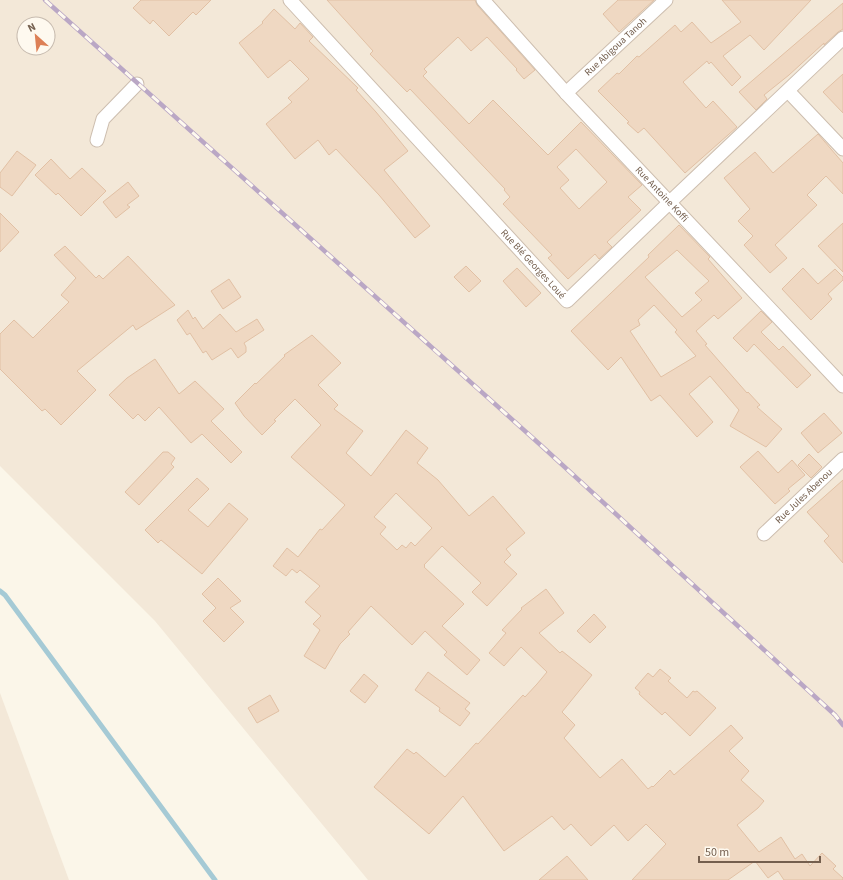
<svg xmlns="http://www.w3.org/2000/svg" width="843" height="880" viewBox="0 0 843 880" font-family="'Source Sans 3',sans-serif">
<rect width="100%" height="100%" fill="#fbf6e9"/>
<g fill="#f3e8d8" fill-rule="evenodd">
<path d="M0,0H843V880H368L155,621L0,466ZM24,24H48V48H24Z"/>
<path d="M0,693L69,880H0Z"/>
</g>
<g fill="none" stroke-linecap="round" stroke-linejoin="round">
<path stroke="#a5cad5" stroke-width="5" d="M0,591L5,595L215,880"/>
</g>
<g fill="#efd8c2" stroke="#e1c0a4" fill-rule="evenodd">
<path d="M141,0H211L196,15L193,12L169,36L153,20L150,24L133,8Z"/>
<path d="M327,0H475L477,5L535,70L524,79L516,70L517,69L487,37L471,51L458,37L424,69L427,72L423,76L469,124L493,100L548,155L581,122L642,185L628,197L641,210L607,242L612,247L599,259L595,254L568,279L548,258L552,255L503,204L510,197L504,190L505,189L410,89L407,92L370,54L373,51ZM576,149L607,182L579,209L560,188L569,180L557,167Z"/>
<path d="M618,0H654L619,32L603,14Z"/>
<path d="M722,0H811L764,50L750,35L723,56L741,77L732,86L711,62L709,64L707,61L683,82L706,108L713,101L737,127L685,173L644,128L638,133L627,123L629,122L598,91L617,73L619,74L637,56L639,57L675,25L681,32L692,22L711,43L741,22Z"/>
<path d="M843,3V29L838,32L824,45V43L789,75L764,95L767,99L756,110L739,92Z"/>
<path d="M274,9L295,29L300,23L313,37L309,41L358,88L356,90L376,112L408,151L384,170L430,226L415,238L379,195L336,149L329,155L318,140L295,159L266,124L292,102L288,98L309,79L290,60L268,78L239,43L263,23L262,22Z"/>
<path d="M843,74V113L823,92Z"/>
<path d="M818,134L843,163V194L826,176L807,195L817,205L775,245L787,258L770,273L744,245L753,236L738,221L750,209L724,178L755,152L773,173Z"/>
<path d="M17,151L36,165L12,196L0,187V173Z"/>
<path d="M51,159L70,179L82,168L106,191L81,216L58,193L56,195L35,175Z"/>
<path d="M128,182L139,196L127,205L130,207L116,218L103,202Z"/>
<path d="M0,213L19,232L0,252Z"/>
<path d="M843,223V272L818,246Z"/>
<path d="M679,225L710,257L708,259L742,298L718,319L714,315L696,331L707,344L705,345L747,393L748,392L760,405L757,407L782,429L766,447L730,426L739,410L710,376L689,394L713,422L697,437L660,395L651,401L621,357L608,370L571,331L649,257L648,255ZM677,250L709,281L695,293L702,300L682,317L645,277ZM654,305L677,330L675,332L696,356L661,377L630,331L640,325L638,320Z"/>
<path d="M65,246L96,278L99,275L103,279L128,256L175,305L136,330L133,325L77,371L96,390L61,425L45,409L42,411L0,369V334L14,320L33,338L69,302L61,295L76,278L54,255Z"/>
<path d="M466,266L481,281L469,292L454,277Z"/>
<path d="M517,268L541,293L526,307L503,281Z"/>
<path d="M803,268L818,284L835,269L843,277V280L828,294L832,299L811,320L782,289Z"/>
<path d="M229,279L241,297L223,309L211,291Z"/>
<path d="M188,310L193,319L195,317L203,329L220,314L236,332L257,319L264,330L244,343L246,347V352L238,358L231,348L212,360L206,351L203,353L190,333L187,335L177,320Z"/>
<path d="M761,311L772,322L761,332L779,350L783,346L811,375L797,388L754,344L747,352L733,338Z"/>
<path d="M312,335L341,363L318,385L338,405L334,409L363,431L346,453L371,476L406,430L428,448L417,463L438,480L469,516L493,496L525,533L506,549L511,555L504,562L517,574L487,606L472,592L481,583L442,546L424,565L425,566L424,567L464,604L442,626L480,660L467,675L444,655L447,652L425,631L412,645L371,606L348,632L350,634L340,644L325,669L304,656L320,630L313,624L321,616L305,602L320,586L300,570L297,573L292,569L286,576L273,566L287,548L298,557L320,529L322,530L345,505L291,457L321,425L295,399L274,420L276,421L262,435L244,416L235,403L255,383L256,384L285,356L284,355ZM396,493L432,528L415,546L411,542L406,548L402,545L397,550L380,534L386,527L374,517Z"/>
<path d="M155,359L179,394L195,381L224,409L211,421L242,452L231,463L202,434L191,443L159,407L145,421L138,414L133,419L109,395L127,378Z"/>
<path d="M824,413L842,433L818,453L801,433Z"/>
<path d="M758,451L778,473L792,460L805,475L788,489L790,491L775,504L740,467Z"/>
<path d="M163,452H168L175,458L171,464L174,467L139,505L125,492Z"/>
<path d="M809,454L822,467L811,478L798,465Z"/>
<path d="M197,478L209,489L188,510L208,527L229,503L248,519L202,574L161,540L158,543L145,530Z"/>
<path d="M843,480V563L824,541L829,536L807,512Z"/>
<path d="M218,578L241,601L230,608L244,622L224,642L203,621L216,608L202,594Z"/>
<path d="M546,589L564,613L539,633L560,653L562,651L592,675L562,712L575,725L564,738L600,778L622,759L648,789L652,786L653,787L670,770L674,775L731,725L743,738L729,751L749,771L741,780L764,801L758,808L737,825L759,852L781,837L795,859L802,854L810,866L822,853L836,866L833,869L843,878V880H784L778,871L768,878L755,861L728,880H632L666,844L646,824L628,841L614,825L591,846L571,824L564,830L552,816L504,851L463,796L429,834L374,787L407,749L414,754L416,752L445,777L476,743L478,744L523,695L525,697L537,684L547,672L521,647L504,666L489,653L506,633L502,630L522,609L521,608Z"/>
<path d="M594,614L606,627L590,643L577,631Z"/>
<path d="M660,669L671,678L668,681L687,698L693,691L695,692L697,691L716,708L690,736L665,712L662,715L639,694L640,692L635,688L648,673L653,677Z"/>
<path d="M428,672L470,703L465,709L470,713L460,726L439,711L440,708L415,690Z"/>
<path d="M364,674L378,686L365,703L350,691Z"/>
<path d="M270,695L279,711L257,723L248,708Z"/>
<path d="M567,856L588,880H539Z"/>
</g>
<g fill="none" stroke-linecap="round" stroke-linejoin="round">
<g stroke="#cdbeaf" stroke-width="15">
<g id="street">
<path id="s1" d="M290,0L567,301L670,202L843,38"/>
<path id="s2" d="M483,0L566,93L843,386"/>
<path d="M788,91L843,149"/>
<path id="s3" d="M566,93L666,0"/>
<path d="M97,140L103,119L137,84"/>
<path id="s4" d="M764,534L843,459"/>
</g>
</g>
<use href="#street" stroke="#fff" stroke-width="13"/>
<g stroke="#baa7c5" stroke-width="4.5">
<path id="rail" d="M45,0L545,449L835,715L843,725"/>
</g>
<use href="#rail" stroke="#fef9ef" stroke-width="3" stroke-dasharray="9" stroke-linecap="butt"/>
</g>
<g text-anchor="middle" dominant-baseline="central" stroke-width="4" stroke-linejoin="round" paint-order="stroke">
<g font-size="10" fill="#745f4e" stroke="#fef9ef">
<text stroke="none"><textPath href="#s3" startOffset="68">Rue Abigoua Tanoh</textPath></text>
<text stroke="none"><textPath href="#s2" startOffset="264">Rue Antoine Koffi</textPath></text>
<text stroke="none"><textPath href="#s1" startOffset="359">Rue Blé Georges Loué</textPath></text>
<text stroke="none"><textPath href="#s4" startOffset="55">Rue Jules Abenou</textPath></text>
</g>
</g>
<g transform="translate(36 36) rotate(333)"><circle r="19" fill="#fef9ef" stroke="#c7bbaf"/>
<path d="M0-3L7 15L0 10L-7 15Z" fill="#dd8056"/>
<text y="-6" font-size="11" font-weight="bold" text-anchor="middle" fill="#745f4e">N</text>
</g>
<path d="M699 856v6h121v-6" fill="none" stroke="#745f4e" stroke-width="2"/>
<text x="705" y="856" font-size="12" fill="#745f4e" stroke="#fef9ef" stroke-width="3" paint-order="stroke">50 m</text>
</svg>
